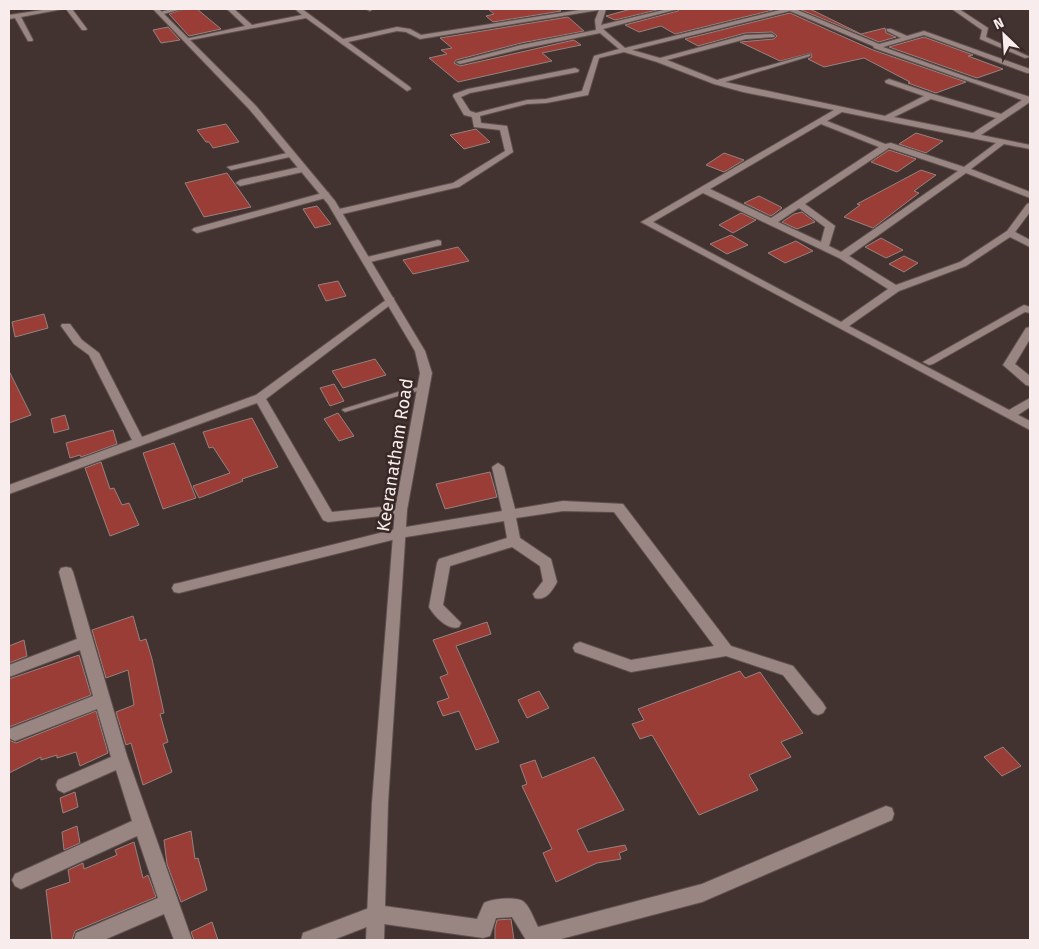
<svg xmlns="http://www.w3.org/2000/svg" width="1039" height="949" viewBox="0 0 1039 949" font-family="'Fira Sans',sans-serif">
<rect width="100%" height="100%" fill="#423330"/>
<g fill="#9a3d36" stroke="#95827f">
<path d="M184,9H197L221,29L189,36L169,14Z"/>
<path d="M488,9H558L561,11L493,22L486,16L494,14Z"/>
<path d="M631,9H661L615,20L606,16Z"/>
<path d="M680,9H777L675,34L661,26L639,32L625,25L678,11Z"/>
<path d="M799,9H810L861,34L885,28L886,33L896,37L879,42Z"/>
<path d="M790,13L873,50L966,82L936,93L908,83L910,82L864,58L824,67L808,59L812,57L811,53L780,61L740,42L774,39L777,36L772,32L745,33L698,46L685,39Z"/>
<path d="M568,17L584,31L521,43L456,60L454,63L460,66L574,40L581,45L542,53L552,61L458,82L429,58L447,54L441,50L452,48L440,38Z"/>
<path d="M168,27L180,40L161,43L153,30Z"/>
<path d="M924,37L973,55L968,56L1003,69L977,78L889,47Z"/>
<path d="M226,124L239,142L213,148L209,142H206L197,130Z"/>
<path d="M476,129L490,142L464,149L450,135Z"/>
<path d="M916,133L943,141L926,153L899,144Z"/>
<path d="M889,150L916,159L897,172L871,162Z"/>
<path d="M724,153L744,160L724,172L706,165Z"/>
<path d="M921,170L936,175L914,191L919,193L873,228L844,217L860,205L857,204Z"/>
<path d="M227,173L251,207L204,217L185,183Z"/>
<path d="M759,196L781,207L782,208L771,216L744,203Z"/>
<path d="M317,206L331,224L315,228L303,209Z"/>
<path d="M802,212L815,222L797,229L782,222L794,214Z"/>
<path d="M741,213L756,220L733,233L719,225Z"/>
<path d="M731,235L748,245L727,254L710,244Z"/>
<path d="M881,238L903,250L886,258L865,247Z"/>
<path d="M796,241L813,251L785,263L768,253Z"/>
<path d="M458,247L469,261L413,274L403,260Z"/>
<path d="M904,256L918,263L904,272L889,264Z"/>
<path d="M338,281L346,296L326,301L318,285Z"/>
<path d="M44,314L48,328L15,337L12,322Z"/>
<path d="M375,359L386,375L343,388L332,371Z"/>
<path d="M9,371L31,415L9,423Z"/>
<path d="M334,384L344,401L330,406L320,388Z"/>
<path d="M338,413L354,436L339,441L324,419Z"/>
<path d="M65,415L69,429L54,433L51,419Z"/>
<path d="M252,418L278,467L242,479L243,481L199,498L193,486L230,473L213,447L209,448L203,432Z"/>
<path d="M113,430L117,444L81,457L80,455L70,458L66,443Z"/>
<path d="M174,443L196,498L163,509L143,453Z"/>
<path d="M101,462L110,489L114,488L122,505L129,503L139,525L110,536L85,468Z"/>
<path d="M490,472L497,497L445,509L436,484Z"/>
<path d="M133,616L140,641L146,639L152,659L164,713L160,714L168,742L163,744L172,772L143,785L131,743L126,745L116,712L134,705L128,670L106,678L92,630Z"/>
<path d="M487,622L491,634L456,646L499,742L476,750L459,711L443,716L437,702L449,698L440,677L448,674L433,640Z"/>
<path d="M24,640L27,656L9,663V646Z"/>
<path d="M79,655L91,695L9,727V679Z"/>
<path d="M740,671L745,678L760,672L803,733L781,742L791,757L749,775L758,790L699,815L652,735L640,739L632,724L644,720L638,709Z"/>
<path d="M539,691L549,708L527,718L518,700Z"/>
<path d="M96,711L108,753L80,766L76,752L57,758V755L41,760V757L9,773V740L16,743Z"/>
<path d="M1003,747L1021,766L1002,776L984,757Z"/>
<path d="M594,757L624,810L577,830L588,852L625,845L627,850L619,853L621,859L597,863L556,882L543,853L552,849L522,786L527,784L520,765L535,760L542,778Z"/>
<path d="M75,792L78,807L63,813L60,798Z"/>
<path d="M77,826L80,843L64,850L62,832Z"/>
<path d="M191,831L195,859L198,858L207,890L181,902L167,864L164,840Z"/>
<path d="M134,842L143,878L148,875L156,897L75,931L72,940H52L46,890L70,882L68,870L83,863L84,869L117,855L115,850Z"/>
<path d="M511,919L514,940H495V928L497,920Z"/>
<path d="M212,922L218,940H194L191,932Z"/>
</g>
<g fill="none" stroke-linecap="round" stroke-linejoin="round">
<g stroke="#5f514f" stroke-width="2">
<path id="lane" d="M424,386L427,388L426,389L401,395L345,412L342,410L343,409L398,392Z"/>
</g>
<g stroke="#5f514f" stroke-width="2">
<g id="street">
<path d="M49,9H63L21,17L33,40L32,41H28L15,18L9,19V15Z"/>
<path d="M66,9H72L87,29L86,30H82Z"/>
<path d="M171,9H182L160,15L157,13Z"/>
<path d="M227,9H234L252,25L302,15L295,9H302L343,39L397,27L410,29L421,35L586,9H606L601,25L668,9H678L603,29L625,48L784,9H795L879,44L901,38L887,31V29H891L907,36L924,31L1030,69V73H1027L924,35L883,47L973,79L1030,97V102L981,135L1030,145V149L1004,144L971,169L1030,192V198L966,173L849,256L896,285L960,262L1007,231L1027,204L1030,203V212L1015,232L1030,240V247L1010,237L966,266L899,291L849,326L1009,410L1030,398V407L1018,415L1030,421V430L641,222L834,110L743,92L714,84L657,62L624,52L599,58L588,95L546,103L527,104L480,116L481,123L507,126L513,152L459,187L338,215L333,212L335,210L453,183L505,151L500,130L474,127L472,117L464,115L453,96L454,94L468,89L575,68L579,70L578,72L470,93L461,97L470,111L476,113L527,100L546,99L582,91L594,56L619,49L600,33L521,49L460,64L456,62L521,45L596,30L595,20L599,10L420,39L406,32L397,31L348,42L410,87L411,89L407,91L306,18L185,41V39L245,26ZM790,11L873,46L874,48L1022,100L1001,114L933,94L889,79L885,81L886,83L924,96L885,116L725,82L810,56V54L717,80L667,60L746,39L774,37L775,36L772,34L745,35L660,58L632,50ZM931,99L996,118L973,133L894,117ZM842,112L996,143L964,167L891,143L885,144L827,121ZM821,124L879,147L771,218L710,189ZM889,148L958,171L841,252L829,246L835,226L805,204ZM703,193L839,258L888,289L841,322L653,222ZM799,208L825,227L821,242L778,222Z"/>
<path d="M366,9H373L370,11Z"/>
<path d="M952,9H959L988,28L986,37L1030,57L1025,58L980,39L982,30Z"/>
<path d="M291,152H294V156L231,170L227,167Z"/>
<path d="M304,166L308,169L307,171L240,186L236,183L240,180Z"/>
<path d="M326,192L329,193V197L197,233L192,230L194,228Z"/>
<path d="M438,240L441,241V245L366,263L361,260L363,258Z"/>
<path d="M390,297L394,298V302L266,399L332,512L401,505L406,507L407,510L406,513L328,522L323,520L257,403L9,494V485L132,440L89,355L74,344L61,326L62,324H70L82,340L99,353L142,437L256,395Z"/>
<path d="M1024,305L1030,307V313L1025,312L933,364L929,365L923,362Z"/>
<path d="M1030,327V339L1015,364L1030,376V386L1026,385L1003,365L1026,328Z"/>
<path d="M498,463L504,467L515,509L563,501L623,504L731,646L793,666L823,703L826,708L823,713L818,715L813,713L783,675L726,656L631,672L575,652L573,648L575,644L580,642L631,660L714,646L614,512L563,511L516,518L520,538L551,559L557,582C552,591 546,601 535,598L533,594L543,581L540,566L512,547L450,566L443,605L461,623L459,627C448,631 434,616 429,607L437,563L439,559L507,538L504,521L400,538L179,593L174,592L172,588L174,584L179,583L400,528L502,511L492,467Z"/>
<path d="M66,567L71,568L73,572L127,756L192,940H174L164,914L104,940H74L76,933L158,898L137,836L21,889L15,886L12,880L15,874L132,821L116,770L64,793L58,790L56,785L58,780L111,757L97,709L15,741L9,738V729L93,696L80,650L9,677V665L77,639L59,572L61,568Z"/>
<path d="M886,806L892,808L894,814L892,820L702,902L557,940H526L512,917L496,918L490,936L483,938L377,923L333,940H301L303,933L377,905L477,919L484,903C491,899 517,896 524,902C530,907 534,919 538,927L702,884Z"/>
</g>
</g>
<g stroke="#5f514f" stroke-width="2">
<path id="secondary" d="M153,9H159L256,106L335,201L425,351L432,373L407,510L388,803L384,940H366L372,803L395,510L420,373L415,351L328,204L250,110Z"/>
</g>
<use href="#lane" fill="#998683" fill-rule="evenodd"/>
<use href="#street" fill="#998683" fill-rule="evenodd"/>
<use href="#secondary" fill="#998683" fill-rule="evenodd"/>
</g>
<g text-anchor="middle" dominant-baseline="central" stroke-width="5" stroke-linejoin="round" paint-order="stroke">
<g font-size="18" fill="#f8edec" stroke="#382927">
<text transform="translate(395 455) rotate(-81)">Keeranatham Road</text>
</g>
</g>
<rect width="1039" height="949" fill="none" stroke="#f8edec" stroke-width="20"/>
<g transform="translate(1004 35) rotate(335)" stroke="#382927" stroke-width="4" paint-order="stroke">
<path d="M0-4L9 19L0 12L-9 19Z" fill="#f8edec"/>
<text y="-8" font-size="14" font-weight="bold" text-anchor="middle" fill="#f8edec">N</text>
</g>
</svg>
